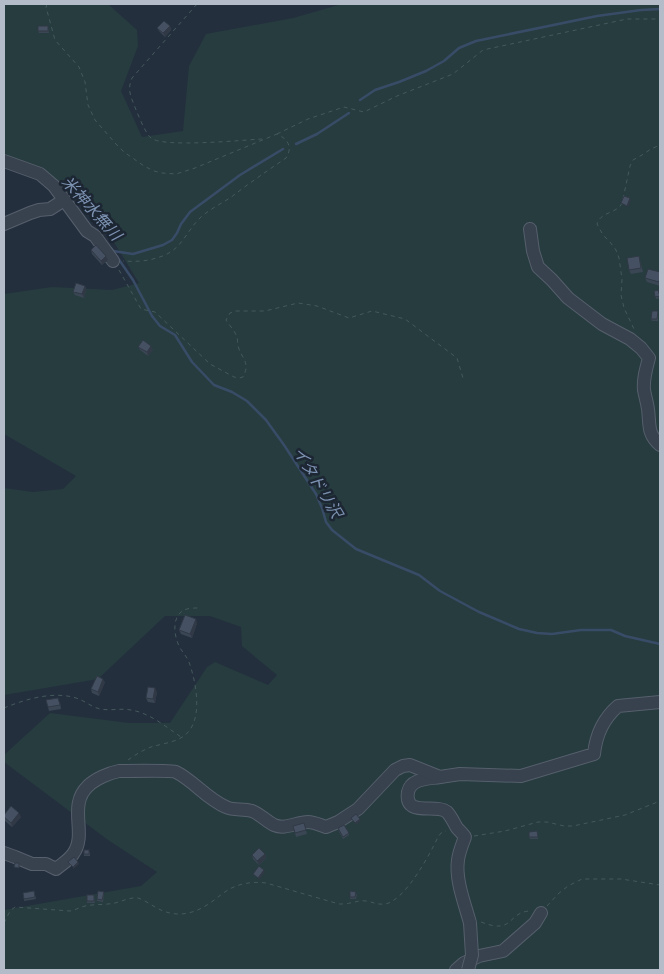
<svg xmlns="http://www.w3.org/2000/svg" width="664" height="974" viewBox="0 0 664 974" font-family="'Noto Sans','Noto Sans JP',sans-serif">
<rect width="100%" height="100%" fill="#242f3e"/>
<path fill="#263c3f" d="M4,4H108L137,30L138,46L121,91L142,137L183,131L189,66L206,34L293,18L342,4H660V970H4V910L141,886L157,872L108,840L4,762V755L50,713L129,723H170L207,667L215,662L268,685L277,675L242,646L241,627L210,616H165L98,679L4,695V488L33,492L63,489L76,476L4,434V294L52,287L112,290L139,283L96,213L4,153Z"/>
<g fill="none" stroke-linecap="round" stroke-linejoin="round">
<g stroke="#394c67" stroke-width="2.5">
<path d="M360,100L375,90L399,82L426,71L444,61L459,48L476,41L597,16L641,10L660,9"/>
<path d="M296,144L317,134L349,113"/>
<path d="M111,248L133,280L152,316L160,326L175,335L192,362L214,385L232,392L247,401L266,420L284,445L316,494L322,508L326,522L332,530L356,549L419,575L440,591L479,612L519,629L537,633L552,634L581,630H611L625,636L660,644"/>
<path d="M113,251L133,254L163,245L172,240L177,233L181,224L190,212L240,175L283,149"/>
</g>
<g stroke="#565f6c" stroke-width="14">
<g id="minor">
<path d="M4,161L40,174L54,186L87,231L95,236L113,261"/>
<path d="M4,224L30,213L39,210L50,209L64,200"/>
<path d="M530,229L533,251L538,267L552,280L568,298L602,324L630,339L641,348L649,358C646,369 643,379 644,390C645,396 647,402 648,409C650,424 647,434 660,445"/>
<path d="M440,777C429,779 411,778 408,792C404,818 436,803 447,812C451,816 454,823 457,828C460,831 463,834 465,837C462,845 459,852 458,860C455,880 465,904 470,923"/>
<path d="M4,853L15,857L32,864H46L56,869C62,864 69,860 73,854C88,834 67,806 88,786C95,779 109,773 119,771C125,771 172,770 176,772C194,781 207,799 226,807C234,811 243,808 252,811C260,814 266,821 274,825C286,830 296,822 308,822C314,822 320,825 326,827L338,822L358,809L395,770L403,766L410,765L440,777L460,774L521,776L594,754C596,735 604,718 618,706L660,702"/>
<path d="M456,970L464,963L479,956L503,951L535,923L541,913"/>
</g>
</g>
<g stroke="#44595c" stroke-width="1" stroke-dasharray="4 4" stroke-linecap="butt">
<path d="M47,4L46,7L55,40L79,67L85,82L88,105L95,120L116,144L124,152L144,166L154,171L162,173L176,174L195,168L277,134C288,139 293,147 286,158C267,171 248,184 230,198C220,204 209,210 201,217C187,230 183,247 165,255C151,261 138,262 123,261"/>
<path d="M197,4L132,78C129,85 129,90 131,97C135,107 144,132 151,138C163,148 243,140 262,139"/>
<path d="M277,134L308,119L344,107L364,112L397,96L453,74L483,50L627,19H660"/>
<path d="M623,199L630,166L633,160L642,155L651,149L660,145"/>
<path d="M622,203C617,214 601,211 597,224L603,235L610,242L616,250L619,258L622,279L621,295L624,308L634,329"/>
<path d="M119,270L141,309L155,312L210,364L234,377L239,378L243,377C251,362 241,358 238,346C237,343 238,340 237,337C235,331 229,325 226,320L230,313L235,311H265L298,303L317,306L349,318L372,311L405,319L457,358L463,378"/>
<path d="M4,708C26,699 55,690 79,699C86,702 92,707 100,709C110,711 121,708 131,710C150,713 166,727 181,737"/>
<path d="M128,760C135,755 143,750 151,747C164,743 181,742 189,731C202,715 196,683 190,665C188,658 184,654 180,648C174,637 170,614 187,609C190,608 195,608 198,608"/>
<path d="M474,836L505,831L538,822H547L564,826H573L625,815L660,801"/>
<path d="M547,906L558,894L568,886L582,879H621L660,885"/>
<path d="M481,922C514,935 507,913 529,911"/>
<path d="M4,923L10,911L15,907L70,911C76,910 80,907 85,906C95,904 106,905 115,903C123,901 130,897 138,898C144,900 150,904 155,907C167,914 179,916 192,912C203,909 213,901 222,894C235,884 250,881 266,883L339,904C342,904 347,904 350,903C356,902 360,900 366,901C373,902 377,905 385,904C405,901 430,854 438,837L441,833L446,831"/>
</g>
<use href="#minor" stroke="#38414e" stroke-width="12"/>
<g stroke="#565f6c" stroke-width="14" stroke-linecap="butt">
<path id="minor-bridge" d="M468,970L472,955L470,923"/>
</g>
<use href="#minor-bridge" stroke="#38414e" stroke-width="12"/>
</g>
<g fill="#3b4654">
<path d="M48,26L49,33H39L38,31Z"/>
<path d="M170,26L171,30L165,37L159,31L157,28Z"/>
<path d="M91,250L106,256L108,260L102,265L92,254Z"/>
<path d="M639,256L643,272L631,274L629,270Z"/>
<path d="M660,272V286L647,282L645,278Z"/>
<path d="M85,286L86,290L84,298L75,295L73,292Z"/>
<path d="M654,291L659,292L660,298L656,299Z"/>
<path d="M658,313V321H652L651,319Z"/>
<path d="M138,347L153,350L148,356L140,350Z"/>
<path d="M197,623L192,638L181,634L179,630Z"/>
<path d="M105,682L99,696L92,693L91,689Z"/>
<path d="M157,692L155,703L148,702L146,698Z"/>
<path d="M60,702L61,709L49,711L48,707Z"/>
<path d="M4,815L21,817L12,827L4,820Z"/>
<path d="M304,823L307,834L296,837L295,833Z"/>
<path d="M338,830L349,833V835L343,839Z"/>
<path d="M538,833V839H530L529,837Z"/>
<path d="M90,852V856H84V854Z"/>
<path d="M265,854L266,858L259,865L253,859L252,855Z"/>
<path d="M34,891L36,899L24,901V899Z"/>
<path d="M104,894L103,902L97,901V899Z"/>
<path d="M357,894L356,899H350V897Z"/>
<path d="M94,895L95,903H87V901Z"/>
</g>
<g fill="#303945">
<path d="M170,26L171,30L165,37L163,33Z"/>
<path d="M630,198L631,200L628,208L627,206Z"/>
<path d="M106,256L108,260L102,265L101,261Z"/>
<path d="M85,286L86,290L84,298L82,294Z"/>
<path d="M151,346L153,350L148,356L147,352Z"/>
<path d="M196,619L197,623L192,638L190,634Z"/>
<path d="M103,679L105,682L99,696L98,692Z"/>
<path d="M155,688L157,692L155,703L153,699Z"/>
<path d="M19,813L21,817L12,827L11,823Z"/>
<path d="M360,819L361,821L356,825L355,823Z"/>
<path d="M265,854L266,858L259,865L257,861Z"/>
<path d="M78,862L79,864L73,869V867Z"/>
<path d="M264,870L265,872L259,880L258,878Z"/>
</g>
<g fill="#455162" stroke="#303945">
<path d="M164,21L170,26L163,33L157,28Z"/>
<rect x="38" y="26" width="10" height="5"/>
<path d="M624,196L630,198L627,206L621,203Z"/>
<path d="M96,245L106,256L101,261L91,250Z"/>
<path d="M639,256L641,268L629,270L627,258Z"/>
<path d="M648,269L660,272V277L659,282L645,278Z"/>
<path d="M76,283L85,286L82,294L73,292Z"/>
<path d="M658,290L660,296L655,297L654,291Z"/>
<path d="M652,311H658L657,319H651Z"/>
<path d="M143,340L151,346L147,352L138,347Z"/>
<path d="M185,615L196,619L190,634L179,630Z"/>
<path d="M97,676L103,679L98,692L91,689Z"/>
<path d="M148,687L155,688L153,699L146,698Z"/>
<path d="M58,698L60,705L48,707L46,700Z"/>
<path d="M11,806L19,813L11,823L4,817V815Z"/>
<path d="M356,814L360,819L355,823L351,818Z"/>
<path d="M304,823L306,830L295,833L293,826Z"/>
<path d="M344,825L349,833L343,837L338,828Z"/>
<path d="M537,831L538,837H529V832Z"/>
<path d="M259,848L265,854L257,861L252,855Z"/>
<rect x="84" y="850" width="5" height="4"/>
<path d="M74,857L78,862L73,867L68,862Z"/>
<path d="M15,863H19V868L14,867Z"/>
<path d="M259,866L264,870L258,878L253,874Z"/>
<path d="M34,891L35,897L24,899L23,893Z"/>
<path d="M98,891L104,892L102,900L97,899Z"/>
<path d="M350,891L356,892L355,897H350Z"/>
<rect x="87" y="895" width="7" height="6"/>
</g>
<g text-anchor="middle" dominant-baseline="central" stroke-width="5" stroke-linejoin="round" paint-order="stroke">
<g font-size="16" font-style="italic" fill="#7c92b1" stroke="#1d2633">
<text transform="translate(92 208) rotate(48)">米神水無川</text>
<text transform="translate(318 482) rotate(59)">イタドリ沢</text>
</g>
</g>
<rect width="664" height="974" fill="none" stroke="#b4bcc9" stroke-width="10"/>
</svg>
